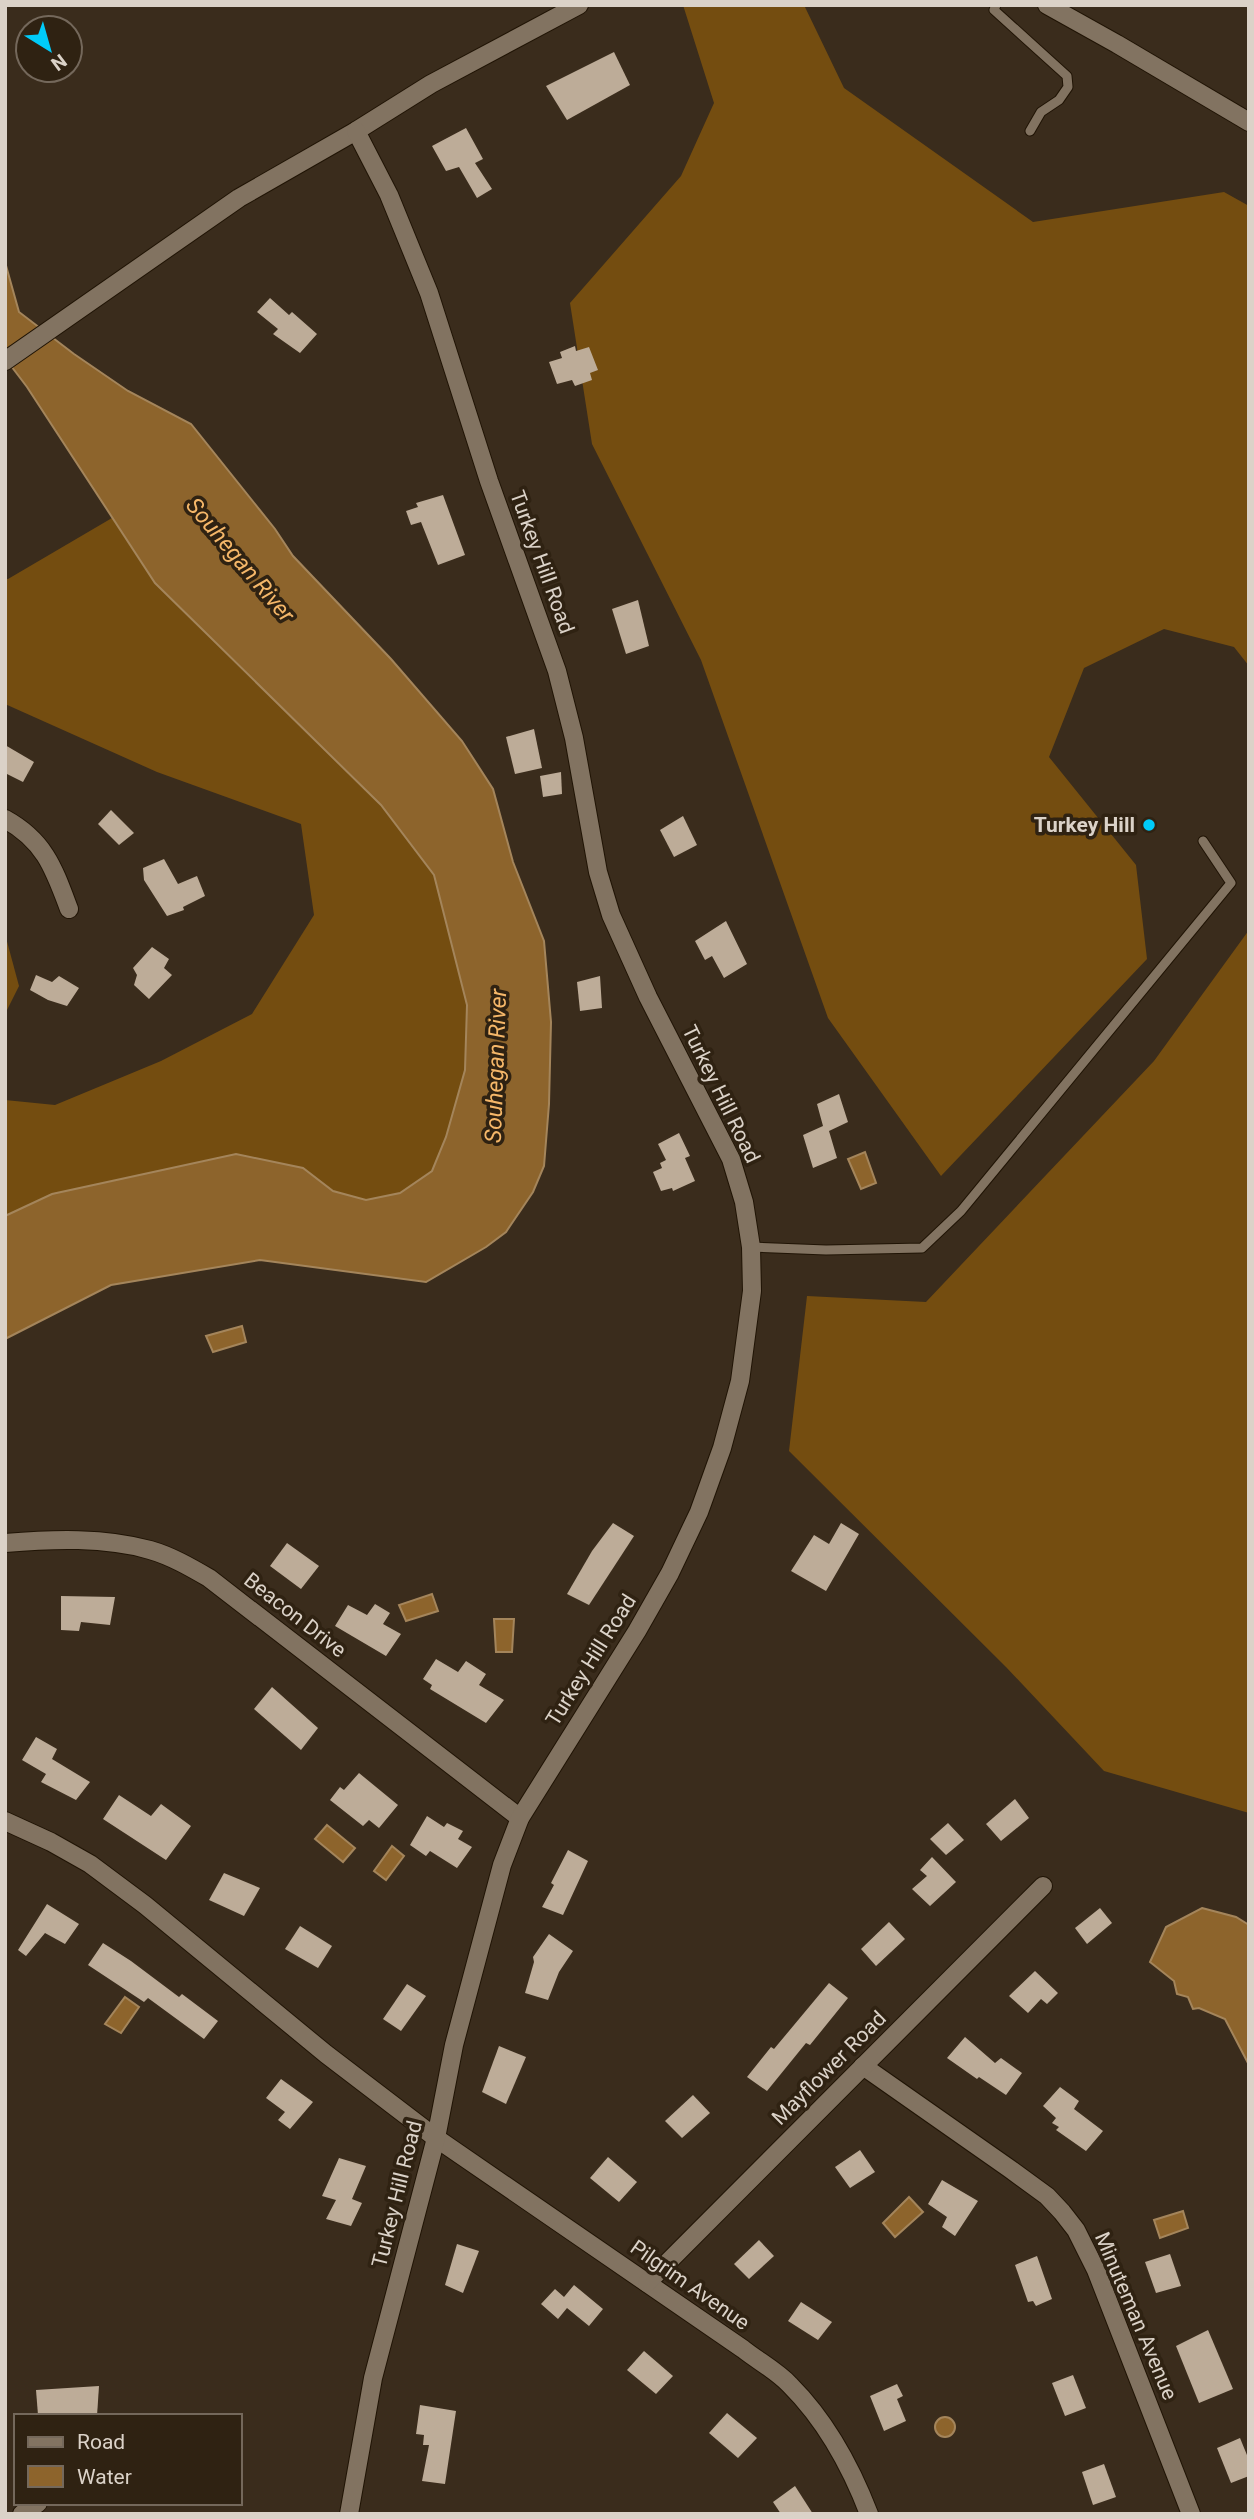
<svg xmlns="http://www.w3.org/2000/svg" width="1254" height="2519" viewBox="0 0 1254 2519" font-family="Roboto,sans-serif">
<rect width="100%" height="100%" fill="#3a2c1c"/>
<g fill="#744d10">
<path d="M683,5H804L844,88L1033,222L1224,192L1249,206V666L1234,647L1164,629L1084,668L1049,757L1136,865L1147,959L941,1176L828,1018L701,660L592,444L570,303L681,176L714,103Z"/>
<path d="M112,518L155,583L381,805L434,875L467,1005L465,1070L446,1137L433,1171L400,1193L366,1200L333,1191L303,1168L124,1178L52,1194L5,1216V1100L55,1105L161,1061L252,1014L314,915L301,824L157,772L5,704V579H8Z"/>
<path d="M1249,930V1813L1104,1771L1006,1667L789,1451L807,1296L926,1302L1154,1061Z"/>
<path d="M5,934L19,986L5,1014Z"/>
</g>
<g fill="#8d642c" stroke="#a4855b" stroke-width="2">
<path d="M5,262L19,312L74,354L128,391L191,424L275,529L293,556L391,659L462,741L493,789L513,862L544,941L551,1022L549,1104L544,1166L533,1192L506,1232L486,1247L426,1282L260,1260L111,1285L5,1339V1216L52,1194L236,1154L303,1168L333,1191L366,1200L400,1193L432,1171L446,1137L465,1070L467,1005L434,875L381,805L155,583L27,387L5,358Z"/>
<path d="M865,1152L876,1183L861,1189L848,1159Z"/>
<path d="M242,1326L246,1342L213,1352L206,1336Z"/>
<path d="M432,1594L438,1611L406,1621L399,1605Z"/>
<path d="M494,1619H514L512,1652H496Z"/>
<path d="M327,1825L355,1848L343,1862L315,1839Z"/>
<path d="M392,1846L404,1856L386,1880L374,1871Z"/>
<path d="M1202,1908L1236,1917L1249,1925V2065L1225,2019L1199,2008L1193,2009L1188,1997L1177,1994L1174,1981L1150,1962L1166,1927Z"/>
<path d="M125,1997L139,2007L121,2033L105,2024Z"/>
<path d="M909,2197L923,2212L895,2237L883,2223Z"/>
<path d="M1183,2211L1188,2228L1160,2238L1154,2220Z"/>
<circle cx="945" cy="2427" r="10"/>
</g>
<g fill="#bdac98">
<path d="M614,52L630,85L567,120L546,86Z"/>
<path d="M466,128L483,159L475,163L492,189L477,198L459,167L446,171L432,146Z"/>
<path d="M270,298L289,315L292,312L317,334L300,353L273,334L278,329L257,312Z"/>
<path d="M575,346L576,351L589,347L598,370L590,373L592,380L575,386L572,380L557,384L549,362L562,358L560,352Z"/>
<path d="M443,495L465,555L438,565L421,522L411,525L406,511L418,507L416,503Z"/>
<path d="M638,600L649,646L626,654L612,609Z"/>
<path d="M534,729L542,768L515,774L506,737Z"/>
<path d="M5,745L34,762L23,782L5,773Z"/>
<path d="M561,772L562,794L543,797L540,776Z"/>
<path d="M111,810L134,833L119,845L98,824Z"/>
<path d="M683,816L697,845L674,857L660,830Z"/>
<path d="M164,859L178,884L197,876L205,896L183,907L184,910L167,916L144,880L143,868Z"/>
<path d="M726,921L747,964L724,978L712,956L705,960L695,941Z"/>
<path d="M152,947L169,959L164,968L172,975L149,999L134,985L137,975L133,968Z"/>
<path d="M36,975L52,982L59,976L79,988L67,1006L48,1000L30,990Z"/>
<path d="M600,976L602,1008L580,1011L577,982Z"/>
<path d="M839,1094L848,1122L829,1131L837,1158L813,1168L803,1135L823,1126L817,1104Z"/>
<path d="M679,1133L690,1156L685,1158L695,1181L673,1191L672,1188L661,1191L653,1172L662,1168L660,1163L666,1160L658,1144Z"/>
<path d="M613,1523L634,1536L589,1605L567,1594L592,1551Z"/>
<path d="M841,1523L859,1534L826,1591L791,1571L814,1535L829,1544Z"/>
<path d="M287,1543L319,1566L301,1589L270,1566Z"/>
<path d="M61,1596L115,1597L110,1625L81,1622L79,1631L61,1630Z"/>
<path d="M375,1604L390,1613L383,1624L401,1634L386,1656L335,1626L348,1605L367,1615Z"/>
<path d="M436,1659L458,1672L466,1661L486,1674L479,1685L504,1700L486,1723L430,1689L432,1685L423,1679Z"/>
<path d="M272,1687L318,1728L301,1750L254,1709Z"/>
<path d="M36,1737L57,1749L52,1759L90,1782L76,1800L41,1782L46,1774L22,1760Z"/>
<path d="M359,1773L398,1805L379,1828L369,1820L363,1826L330,1800L340,1787L344,1790Z"/>
<path d="M119,1795L151,1816L161,1804L191,1826L166,1860L103,1819Z"/>
<path d="M1015,1799L1029,1818L1001,1841L986,1824Z"/>
<path d="M427,1816L444,1827L447,1823L463,1831L458,1839L472,1847L457,1868L430,1851L426,1856L410,1845Z"/>
<path d="M948,1823L964,1840L946,1855L930,1839Z"/>
<path d="M568,1850L588,1861L563,1915L542,1907L554,1885L551,1883Z"/>
<path d="M932,1857L956,1882L930,1906L912,1889L927,1876L920,1870Z"/>
<path d="M224,1873L260,1888L244,1916L209,1900Z"/>
<path d="M47,1904L79,1924L65,1944L45,1933L26,1956L18,1950Z"/>
<path d="M1100,1908L1112,1923L1087,1944L1075,1928Z"/>
<path d="M889,1922L905,1939L876,1966L861,1949Z"/>
<path d="M300,1926L332,1946L318,1968L285,1949Z"/>
<path d="M549,1934L573,1951L559,1972L548,2000L525,1993L534,1962L533,1957Z"/>
<path d="M103,1943L131,1961L179,1997L182,1994L218,2021L204,2039L148,1998L144,2002L88,1965Z"/>
<path d="M1035,1971L1058,1993L1047,2004L1041,1999L1028,2013L1009,1996Z"/>
<path d="M829,1983L848,1998L810,2045L806,2043L767,2091L747,2077L771,2047L774,2049Z"/>
<path d="M407,1984L426,1996L401,2031L383,2019Z"/>
<path d="M965,2037L995,2063L1001,2058L1022,2073L1006,2095L979,2077L977,2079L947,2058Z"/>
<path d="M499,2046L526,2057L506,2104L482,2092Z"/>
<path d="M281,2079L313,2102L290,2129L278,2120L285,2112L266,2098Z"/>
<path d="M1060,2087L1079,2101L1074,2109L1103,2131L1086,2151L1056,2130L1059,2127L1052,2123L1056,2118L1043,2106Z"/>
<path d="M693,2095L710,2113L682,2138L665,2121Z"/>
<path d="M860,2150L875,2172L850,2188L835,2167Z"/>
<path d="M608,2157L637,2182L619,2202L590,2178Z"/>
<path d="M339,2158L366,2166L352,2199L362,2203L351,2226L326,2219L336,2200L322,2196Z"/>
<path d="M942,2180L978,2201L955,2236L942,2227L947,2217L928,2204Z"/>
<path d="M759,2240L774,2256L749,2279L734,2264Z"/>
<path d="M457,2244L479,2251L463,2293L445,2285Z"/>
<path d="M1170,2254L1181,2286L1156,2293L1145,2262Z"/>
<path d="M1037,2256L1052,2299L1036,2306L1033,2301L1028,2302L1015,2265Z"/>
<path d="M574,2285L603,2309L589,2326L567,2308L558,2319L541,2304L555,2289L564,2297Z"/>
<path d="M801,2302L832,2322L818,2340L788,2321Z"/>
<path d="M1208,2330L1233,2389L1199,2403L1176,2346Z"/>
<path d="M644,2351L673,2376L656,2394L627,2370Z"/>
<path d="M1073,2375L1086,2408L1065,2416L1052,2383Z"/>
<path d="M897,2384L903,2396L897,2399L906,2421L884,2431L870,2396Z"/>
<path d="M99,2386L97,2416L38,2415L36,2390Z"/>
<path d="M420,2405L456,2411L445,2484L422,2481L429,2445H423L424,2435L416,2434Z"/>
<path d="M727,2413L757,2438L738,2458L709,2433Z"/>
<path d="M1240,2438L1249,2460V2476L1231,2483L1217,2448Z"/>
<path d="M1104,2464L1116,2497L1093,2505L1082,2472Z"/>
<path d="M795,2486L813,2514H781L773,2502Z"/>
</g>
<g fill="none" stroke-linecap="round" stroke-linejoin="round">
<g stroke="#201405" stroke-width="11">
<g id="service">
<path d="M996,5L994,10L1067,76L1068,87L1059,100L1041,112L1030,131"/>
<path d="M751,1247L826,1250L922,1248L961,1211L1231,883L1203,841"/>
</g>
</g>
<g stroke="#201405" stroke-width="20">
<g id="minor">
<path d="M1047,5L1117,44L1249,122"/>
<path d="M5,361L239,198L356,131L431,84L579,5"/>
<path d="M5,819C45,841 54,869 69,909"/>
<path d="M5,1543C52,1539 105,1537 150,1550C171,1556 190,1567 209,1578L520,1818"/>
<path d="M5,1821L51,1842L90,1864L145,1905L326,2054L436,2138L743,2349C758,2361 777,2371 790,2385C826,2421 851,2467 869,2514"/>
<path d="M863,2066L1010,2169L1047,2196L1062,2212L1076,2230L1096,2270L1191,2514"/>
<path d="M647,2283L1043,1886"/>
<path d="M22,2514L38,2503"/>
<path d="M349,2514L373,2378L436,2138L454,2045L502,1865L520,1818L637,1631L670,1573L699,1512L722,1448L740,1381L752,1291L751,1247L744,1202L731,1159L648,997L611,915L598,872L574,738L557,671L489,481L429,293L389,195L356,131"/>
</g>
</g>
<use href="#service" stroke="#827361" stroke-width="9"/>
<use href="#minor" stroke="#827361" stroke-width="18"/>
</g>
<circle fill="#00cbf9" stroke="#2f2212" stroke-width="2.5" cx="1149" cy="825" r="7"/>
<g text-anchor="middle" dominant-baseline="central" stroke-width="7" stroke-linejoin="round" paint-order="stroke">
<g font-size="21" fill="#dbd2c8" stroke="#2f2212">
<text transform="translate(542 562) rotate(70)">Turkey Hill Road</text>
<text transform="translate(721 1094) rotate(64)">Turkey Hill Road</text>
<text transform="translate(295 1615) rotate(38)">Beacon Drive</text>
<text transform="translate(591 1660) rotate(-58)">Turkey Hill Road</text>
<text transform="translate(829 2068) rotate(-45)">Mayflower Road</text>
<text transform="translate(397 2194) rotate(-76)">Turkey Hill Road</text>
<text transform="translate(690 2285) rotate(35)">Pilgrim Avenue</text>
<text transform="translate(1136 2316) rotate(67)">Minuteman Avenue</text>
</g>
<g font-size="21" font-weight="bold" fill="#dbd2c8" stroke="#2f2212" text-anchor="end">
<text x="1135" y="825">Turkey Hill</text>
</g>
<g font-size="23" font-style="italic" fill="#f5b769" stroke="#2f2212">
<text transform="translate(240 560) rotate(50)">Souhegan River</text>
<text transform="translate(496 1066) rotate(-88)">Souhegan River</text>
</g>
</g>
<rect width="1254" height="2519" fill="none" stroke="#dbd2c8" stroke-width="14"/>
<rect x="14" y="2414" width="228" height="91" fill="#2f2212" stroke="#74685b" stroke-width="2"/>
<rect x="28" y="2437" width="35" height="10" fill="#827361" stroke="#74685b" stroke-width="2"/>
<text x="77" y="2449" font-size="21" fill="#dbd2c8">Road</text>
<rect x="28" y="2466" width="35" height="21" fill="#8d642c" stroke="#74685b" stroke-width="2"/>
<text x="77" y="2484" font-size="21" fill="#dbd2c8">Water</text>
<g transform="translate(49 49) rotate(143)"><circle r="33" fill="#2f2212" stroke="#74685b" stroke-width="2"/>
<path d="M0-5L12 26L0 18L-12 26Z" fill="#00cbf9"/>
<text y="-10" font-size="19" font-weight="bold" text-anchor="middle" fill="#dbd2c8">N</text>
</g>
</svg>
